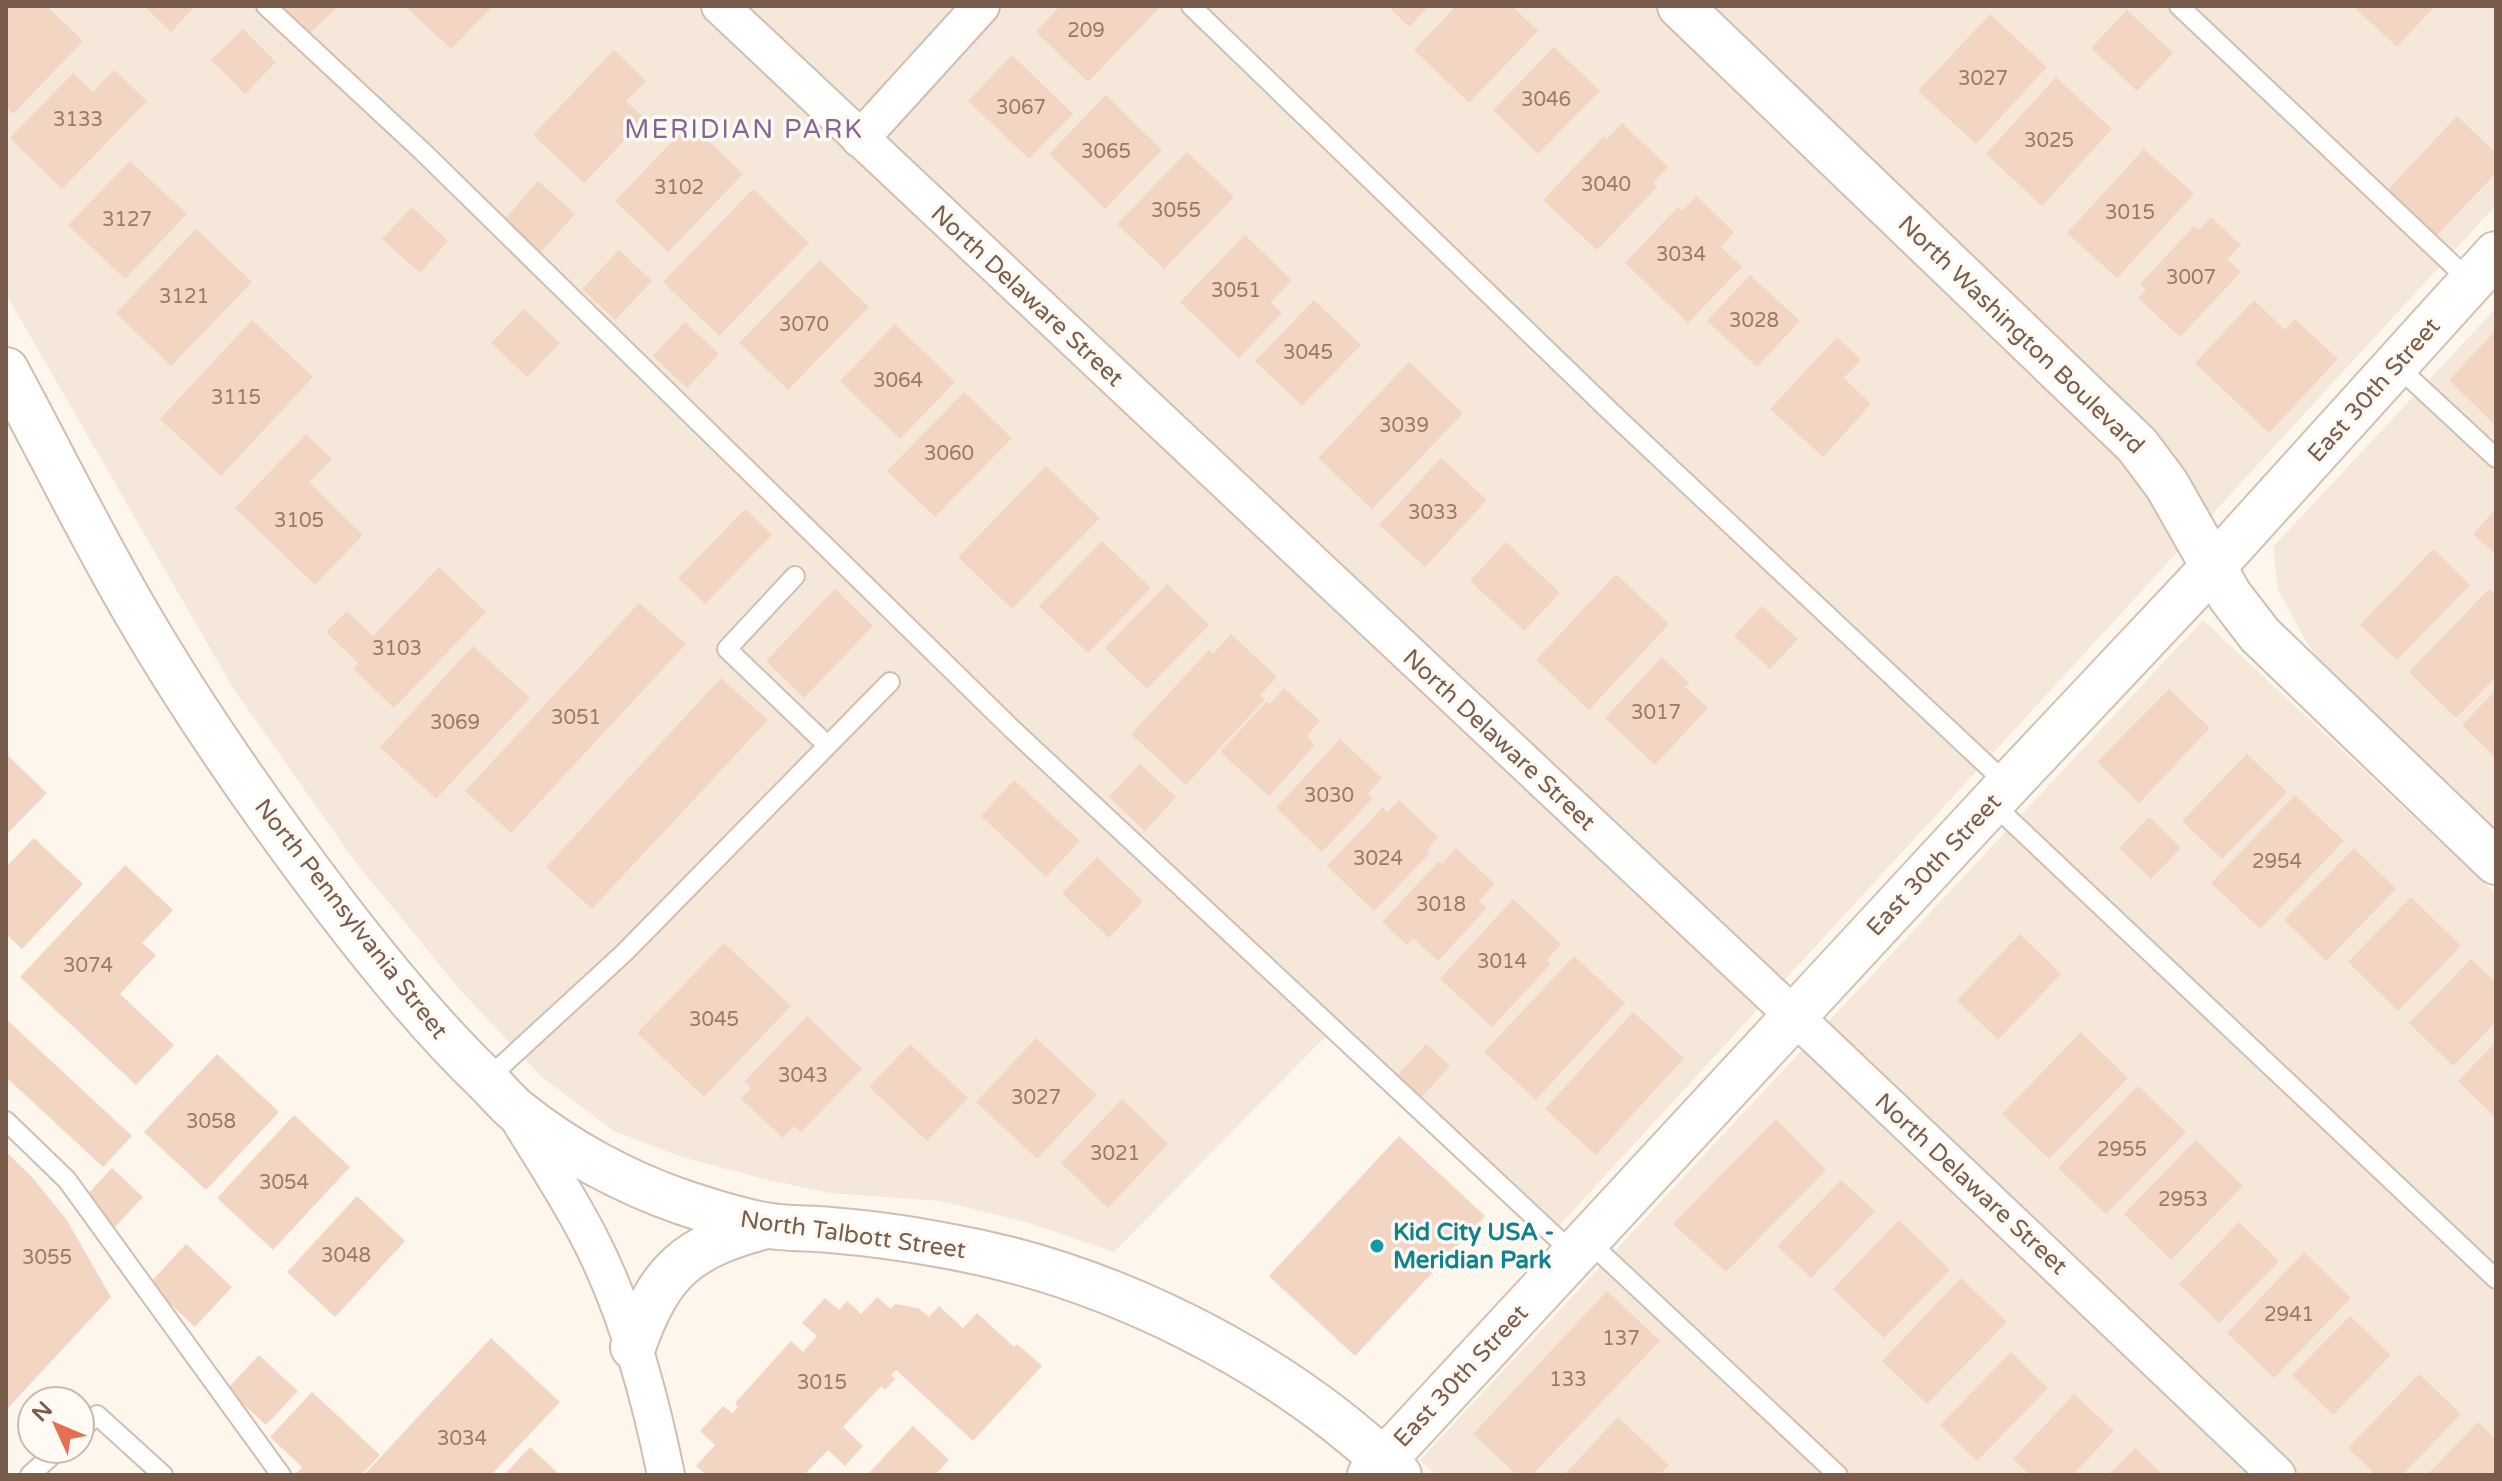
<svg xmlns="http://www.w3.org/2000/svg" width="2502" height="1481" viewBox="0 0 2502 1481" font-family="'Varela Round',sans-serif">
<rect width="100%" height="100%" fill="#fdf6ec"/>
<g fill="#f5e8da">
<path d="M6,6H2496V205L1546,1240L1329,1033L1114,1252L1029,1223L941,1201L830,1193L764,1179L682,1157L614,1131L541,1076L461,991L354,860L233,688L6,294Z"/>
<path d="M2496,308V838L2346,696L2307,643L2278,590L2273,547Z"/>
<path d="M2203,620L2496,894V1475H1436L1420,1460Z"/>
</g>
<g fill="#f3d5c3">
<path d="M6,6H47L83,41L13,114L6,107Z"/>
<path d="M144,6H195L171,32Z"/>
<path d="M279,6H338L307,36Z"/>
<path d="M405,6H493L451,49Z"/>
<path d="M1060,6H1161L1088,82L1036,32Z"/>
<path d="M1388,6H1429L1409,27Z"/>
<path d="M1456,6H1512L1538,31L1469,103L1414,50Z"/>
<path d="M2353,6H2435L2397,47Z"/>
<path d="M2127,10L2173,53L2137,91L2091,48Z"/>
<path d="M1990,14L2047,67L1976,144L1918,91Z"/>
<path d="M243,29L276,62L245,94L211,60Z"/>
<path d="M1554,47L1600,91L1538,154L1493,110Z"/>
<path d="M614,50L646,81L626,101L645,119L584,183L533,135Z"/>
<path d="M1012,55L1073,114L1029,159L968,101Z"/>
<path d="M114,70L147,101L62,189L10,138L73,73L93,92Z"/>
<path d="M2056,77L2112,129L2042,206L1986,154Z"/>
<path d="M1106,95L1162,150L1105,209L1049,154Z"/>
<path d="M2457,116L2496,153V173L2432,240L2384,194Z"/>
<path d="M690,123L743,174L668,252L615,201Z"/>
<path d="M1622,123L1668,167L1653,183L1657,187L1597,250L1543,200L1604,136L1607,139Z"/>
<path d="M2144,149L2194,194L2117,278L2067,233Z"/>
<path d="M1187,152L1234,197L1164,269L1117,224Z"/>
<path d="M130,161L187,214L125,279L68,225Z"/>
<path d="M538,181L575,214L541,252L504,220Z"/>
<path d="M753,189L809,243L719,336L663,282Z"/>
<path d="M1696,196L1734,232L1721,247L1742,267L1688,323L1625,263L1678,207L1682,211Z"/>
<path d="M412,207L448,241L420,273L382,239Z"/>
<path d="M2211,217L2241,245L2227,259L2241,272L2180,337L2138,298L2146,290L2140,284L2194,226L2199,230Z"/>
<path d="M196,229L252,282L171,366L116,313Z"/>
<path d="M1245,235L1292,280L1271,302L1282,313L1239,358L1180,302Z"/>
<path d="M619,250L652,281L615,320L582,289Z"/>
<path d="M820,260L869,307L788,390L739,343Z"/>
<path d="M1750,275L1800,321L1757,367L1707,321Z"/>
<path d="M1314,300L1361,345L1302,406L1255,361Z"/>
<path d="M2254,300L2285,330L2295,319L2338,359L2269,433L2195,363Z"/>
<path d="M524,309L560,343L527,377L491,343Z"/>
<path d="M252,320L313,377L221,476L160,419Z"/>
<path d="M685,322L719,354L687,388L653,356Z"/>
<path d="M895,324L955,382L900,439L840,381Z"/>
<path d="M2496,330V426L2449,380Z"/>
<path d="M1837,337L1861,360L1844,378L1871,404L1823,457L1770,409Z"/>
<path d="M1409,362L1463,413L1372,509L1318,458Z"/>
<path d="M964,392L1012,438L935,517L887,471Z"/>
<path d="M306,434L332,459L309,482L363,535L315,585L235,508Z"/>
<path d="M1441,458L1487,500L1425,567L1379,525Z"/>
<path d="M1046,466L1100,518L1012,609L958,557Z"/>
<path d="M745,509L772,535L705,604L678,578Z"/>
<path d="M2496,509V555L2473,534Z"/>
<path d="M1102,541L1151,588L1088,653L1039,606Z"/>
<path d="M1506,542L1560,593L1524,631L1470,581Z"/>
<path d="M2433,549L2470,585L2397,660L2360,625Z"/>
<path d="M439,567L486,612L394,708L353,669L358,663L326,632L347,611L373,636Z"/>
<path d="M1616,574L1669,624L1589,710L1536,660Z"/>
<path d="M1167,584L1209,625L1147,689L1105,648Z"/>
<path d="M835,589L873,626L804,698L766,661Z"/>
<path d="M2489,589L2496,595V677L2456,718L2409,672Z"/>
<path d="M639,603L686,644L511,833L465,791Z"/>
<path d="M1762,606L1798,639L1770,669L1734,636Z"/>
<path d="M1231,634L1277,677L1260,695L1265,699L1186,785L1131,734L1209,650L1213,654Z"/>
<path d="M473,646L530,698L436,799L380,747Z"/>
<path d="M1662,657L1689,683L1685,687L1708,708L1655,765L1605,718Z"/>
<path d="M721,678L768,720L592,909L546,867Z"/>
<path d="M1284,688L1320,721L1307,736L1315,745L1269,796L1220,752L1267,701L1270,704Z"/>
<path d="M2169,689L2210,728L2139,803L2097,762Z"/>
<path d="M2496,690V758L2462,725Z"/>
<path d="M1340,739L1382,778L1368,794L1373,798L1322,852L1276,808Z"/>
<path d="M6,754L47,793L6,835Z"/>
<path d="M2247,754L2287,792L2222,859L2182,821Z"/>
<path d="M1140,764L1176,797L1145,831L1109,797Z"/>
<path d="M1014,780L1080,841L1046,877L981,816Z"/>
<path d="M2295,795L2344,841L2260,929L2211,883Z"/>
<path d="M1399,800L1438,837L1427,850L1430,853L1374,911L1327,866L1383,807L1387,812Z"/>
<path d="M2149,817L2181,848L2151,879L2119,848Z"/>
<path d="M34,838L83,884L22,949L6,934V867Z"/>
<path d="M1456,848L1495,884L1479,901L1487,908L1438,961L1413,938L1407,945L1382,922L1439,861L1442,864Z"/>
<path d="M2354,848L2396,889L2326,961L2284,920Z"/>
<path d="M1097,857L1143,901L1109,938L1062,893Z"/>
<path d="M125,865L173,910L142,943L156,955L120,994L174,1045L136,1085L20,977Z"/>
<path d="M2411,897L2461,946L2398,1011L2348,962Z"/>
<path d="M1513,899L1561,944L1547,960L1551,964L1492,1027L1440,979Z"/>
<path d="M2020,934L2061,974L1998,1040L1957,1000Z"/>
<path d="M724,943L791,1006L704,1097L637,1033Z"/>
<path d="M1574,956L1625,1003L1536,1100L1484,1052Z"/>
<path d="M2471,959L2496,983V1022L2453,1066L2409,1023Z"/>
<path d="M1633,1012L1684,1058L1596,1155L1545,1109Z"/>
<path d="M807,1016L862,1069L801,1132L794,1126L783,1138L741,1099L751,1088L744,1082Z"/>
<path d="M6,1019L132,1136L103,1167L6,1077Z"/>
<path d="M2081,1032L2128,1078L2049,1159L2002,1114Z"/>
<path d="M1036,1038L1097,1095L1037,1159L976,1102Z"/>
<path d="M2496,1042V1118L2458,1081Z"/>
<path d="M910,1044L968,1098L927,1141L869,1087Z"/>
<path d="M1426,1044L1450,1066L1420,1099L1396,1077Z"/>
<path d="M217,1054L279,1112L206,1190L144,1132Z"/>
<path d="M2138,1086L2186,1132L2106,1214L2058,1168Z"/>
<path d="M1122,1099L1168,1144L1108,1208L1061,1163Z"/>
<path d="M294,1115L350,1167L273,1250L217,1198Z"/>
<path d="M1776,1119L1826,1170L1726,1272L1673,1224Z"/>
<path d="M1399,1136L1485,1216L1355,1356L1269,1276Z"/>
<path d="M2196,1140L2243,1186L2171,1260L2124,1214Z"/>
<path d="M6,1152L31,1176L66,1219L111,1297L6,1410Z"/>
<path d="M112,1168L143,1197L114,1228L83,1199Z"/>
<path d="M1841,1180L1875,1211L1811,1278L1777,1246Z"/>
<path d="M357,1196L405,1241L335,1317L287,1272Z"/>
<path d="M1899,1220L1950,1270L1884,1338L1833,1289Z"/>
<path d="M2239,1222L2279,1261L2219,1323L2179,1284Z"/>
<path d="M186,1244L232,1287L195,1327L149,1284Z"/>
<path d="M2304,1252L2351,1298L2274,1378L2227,1333Z"/>
<path d="M1961,1278L2007,1322L1927,1404L1882,1361Z"/>
<path d="M1607,1291L1660,1341L1532,1475H1517L1473,1434Z"/>
<path d="M877,1297L891,1309L895,1304L918,1308L929,1317L939,1306L963,1328L977,1313L1014,1347L1017,1344L1042,1366L973,1441L896,1370L891,1375L895,1379L885,1390L881,1386L843,1427L863,1446L845,1466L828,1450L804,1475H706L696,1466L715,1445L700,1431L723,1406L732,1413L738,1407L735,1403L791,1341L803,1352L817,1336L802,1323L825,1298L839,1310L847,1301L861,1314Z"/>
<path d="M2350,1316L2391,1355L2333,1415L2292,1375Z"/>
<path d="M491,1338L560,1402L491,1475H364Z"/>
<path d="M2011,1352L2048,1388L1977,1461L1940,1425Z"/>
<path d="M259,1355L298,1391L266,1425L227,1389Z"/>
<path d="M2419,1374L2461,1414L2402,1475H2376L2348,1448Z"/>
<path d="M312,1392L380,1455L361,1475H295L302,1467L270,1437Z"/>
<path d="M2074,1394L2114,1431L2073,1475H2030L2013,1459Z"/>
<path d="M1618,1417L1669,1465L1659,1475H1564Z"/>
<path d="M2478,1422L2496,1440V1475H2427Z"/>
<path d="M913,1426L949,1460L935,1475H867Z"/>
<path d="M530,1447L560,1475H504Z"/>
<path d="M2135,1448L2163,1475H2108Z"/>
</g>
<g fill="none" stroke-linecap="round" stroke-linejoin="round">
<g stroke="#d1beb0" stroke-width="22">
<g id="service">
<path d="M266,6L422,151L1012,729L1574,1254"/>
<path d="M1191,6L1614,415L2008,785"/>
<path d="M2179,6L2471,282"/>
<path d="M2396,365L2496,458"/>
<path d="M795,576L727,649L827,745"/>
<path d="M1992,803L2496,1279"/>
<path d="M486,1080L624,953L890,682"/>
<path d="M6,1121L67,1180L281,1475"/>
<path d="M1587,1240L1838,1475"/>
<path d="M80,1430L97,1415L163,1475"/>
<path d="M30,1475L59,1449"/>
</g>
</g>
<g stroke="#d1beb0" stroke-width="40">
<g id="minor">
<path d="M720,6L1826,1046L2277,1475"/>
<path d="M860,139L981,6"/>
<path d="M516,1114C541,1156 569,1197 591,1241C628,1313 650,1396 666,1475"/>
</g>
</g>
<g stroke="#d1beb0" stroke-width="48">
<g id="tertiary">
<path d="M1680,6L2137,445L2167,485L2230,596L2260,635L2496,862"/>
<path d="M6,370C51,453 92,538 140,619C199,720 266,815 336,907C382,967 430,1026 484,1078C496,1089 505,1102 518,1112C565,1150 624,1182 682,1202C709,1211 736,1220 764,1225C785,1229 808,1228 830,1230C867,1233 905,1238 942,1245C1107,1273 1279,1359 1399,1475"/>
<path d="M633,1347C660,1270 687,1247 766,1226"/>
</g>
</g>
<g stroke="#d6c0b0" stroke-width="48">
<path id="secondary" d="M1370,1475L2008,785L2213,567L2496,254"/>
</g>
<use href="#service" stroke="#fff" stroke-width="18"/>
<use href="#minor" stroke="#fff" stroke-width="36"/>
<use href="#tertiary" stroke="#fff" stroke-width="44"/>
<use href="#secondary" stroke="#fff" stroke-width="44"/>
</g>
<circle fill="#0f9aa8" stroke="#fffaf3" stroke-width="3" cx="1377" cy="1246" r="8"/>
<g text-anchor="middle" dominant-baseline="central" stroke-width="7" stroke-linejoin="round" paint-order="stroke">
<g font-size="20" fill="#987a6a">
<text x="1086" y="31">209</text>
<text x="1983" y="79">3027</text>
<text x="1546" y="100">3046</text>
<text x="1021" y="108">3067</text>
<text x="78" y="120">3133</text>
<text x="2049" y="141">3025</text>
<text x="1106" y="152">3065</text>
<text x="1606" y="185">3040</text>
<text x="679" y="188">3102</text>
<text x="1176" y="211">3055</text>
<text x="2130" y="213">3015</text>
<text x="127" y="220">3127</text>
<text x="1681" y="255">3034</text>
<text x="2191" y="278">3007</text>
<text x="1236" y="291">3051</text>
<text x="184" y="297">3121</text>
<text x="1754" y="321">3028</text>
<text x="804" y="325">3070</text>
<text x="1308" y="353">3045</text>
<text x="898" y="381">3064</text>
<text x="236" y="398">3115</text>
<text x="1404" y="426">3039</text>
<text x="949" y="454">3060</text>
<text x="1433" y="513">3033</text>
<text x="299" y="521">3105</text>
<text x="397" y="649">3103</text>
<text x="1656" y="713">3017</text>
<text x="576" y="718">3051</text>
<text x="455" y="723">3069</text>
<text x="1329" y="796">3030</text>
<text x="1378" y="859">3024</text>
<text x="2277" y="862">2954</text>
<text x="1441" y="905">3018</text>
<text x="1502" y="962">3014</text>
<text x="88" y="966">3074</text>
<text x="714" y="1020">3045</text>
<text x="803" y="1076">3043</text>
<text x="1036" y="1098">3027</text>
<text x="211" y="1122">3058</text>
<text x="2122" y="1150">2955</text>
<text x="1115" y="1154">3021</text>
<text x="284" y="1183">3054</text>
<text x="2183" y="1200">2953</text>
<text x="346" y="1256">3048</text>
<text x="47" y="1258">3055</text>
<text x="2289" y="1315">2941</text>
<text x="1621" y="1339">137</text>
<text x="1568" y="1380">133</text>
<text x="822" y="1383">3015</text>
<text x="462" y="1439">3034</text>
</g>
<g font-size="24" fill="#7a5c4d" stroke="#fffaf3">
<text transform="translate(1027 296) rotate(43)">North Delaware Street</text>
<text transform="translate(2021 335) rotate(44)">North Washington Boulevard</text>
<text transform="translate(2374 390) rotate(-48)">East 30th Street</text>
<text transform="translate(1499 740) rotate(43)">North Delaware Street</text>
<text transform="translate(1934 865) rotate(-47)">East 30th Street</text>
<text transform="translate(351 919) rotate(52)">North Pennsylvania Street</text>
<text transform="translate(1971 1184) rotate(43)">North Delaware Street</text>
<text transform="translate(853 1235) rotate(8)">North Talbott Street</text>
<text transform="translate(1461 1376) rotate(-47)">East 30th Street</text>
</g>
<g font-size="24" font-weight="bold" fill="#0d838f" stroke="#fffaf3" text-anchor="start">
<text x="1393" y="1232">Kid City USA -<tspan x="1393" dy="28">Meridian Park</tspan></text>
</g>
<g font-size="26" letter-spacing="2" fill="#846695" stroke="#fffaf3">
<text x="744" y="129">MERIDIAN PARK</text>
</g>
</g>
<rect width="2502" height="1481" fill="none" stroke="#7a5c4d" stroke-width="16"/>
<g transform="translate(56 1425) rotate(314)"><circle r="38" fill="#fffaf3" stroke="#cabbb1" stroke-width="2"/>
<path d="M0-6L14 30L0 20L-14 30Z" fill="#e76f51"/>
<text y="-12" font-size="22" font-weight="bold" text-anchor="middle" fill="#7a5c4d">N</text>
</g>
</svg>
